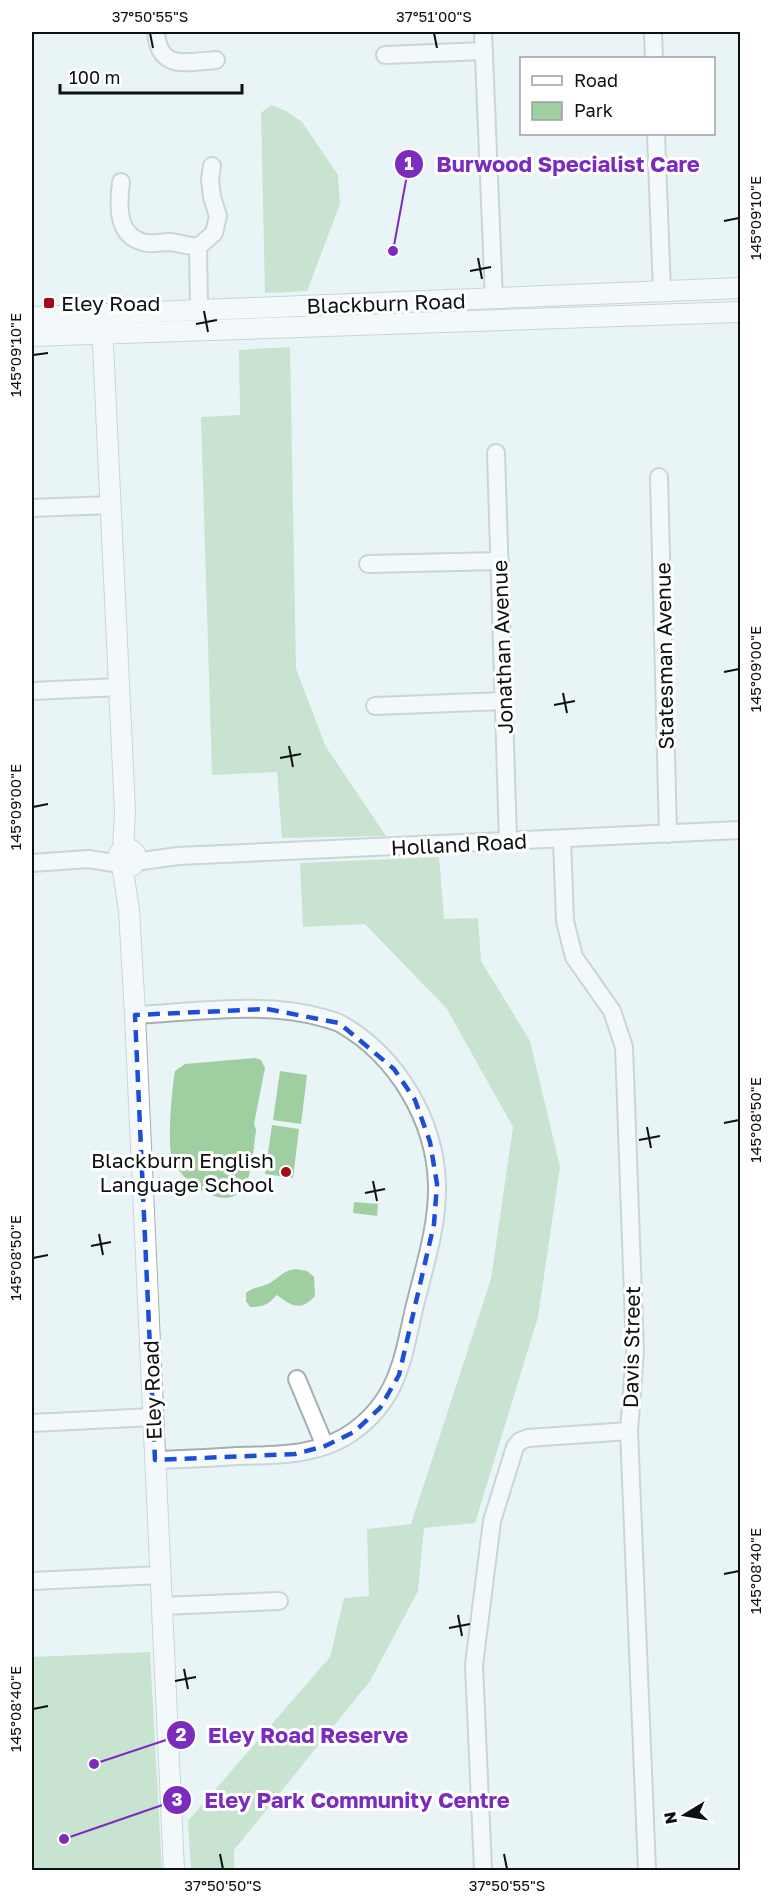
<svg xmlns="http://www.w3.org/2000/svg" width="772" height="1902" viewBox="0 0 772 1902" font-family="'Golos Text',sans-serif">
<rect width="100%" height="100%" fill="#e9f4f7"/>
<g fill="#9fcfa1">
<path d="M271,105L286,111L302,122L338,175L340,204L307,291L265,293L261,113Z"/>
<path d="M290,347L296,669L326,747L386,836L282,838L277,772L212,775L201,417L240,415L239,350Z"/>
<path d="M439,857L444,919L478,918L481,961L530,1041L560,1167L538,1317L475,1523L424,1528L418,1591L370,1681L234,1850V1870H191L188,1821L330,1657L344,1598L369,1596L367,1529L411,1524L491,1279L513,1127L447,1009L365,924L303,927L300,863Z"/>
<path d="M255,1058L261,1060L265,1068L254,1124L256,1130C254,1144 252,1176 244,1188C224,1215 179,1180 172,1158C167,1144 172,1087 175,1071L185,1064Z"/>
<path d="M280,1071L307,1075L301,1124L273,1120Z"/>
<path d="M272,1125L299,1129L293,1178L265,1174Z"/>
<path d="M354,1202L378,1204L377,1216L353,1213Z"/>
<path d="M296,1269L307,1271L314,1277L315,1296C300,1312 292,1306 277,1295C268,1304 265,1307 250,1307L246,1301V1293C253,1287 262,1287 270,1283C280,1277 284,1270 296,1269Z"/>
<path d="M150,1652L162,1870H32V1657Z"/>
</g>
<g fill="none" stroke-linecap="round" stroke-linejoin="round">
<g stroke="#a4afb2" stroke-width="20">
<g id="minor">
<path d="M156,32C159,71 186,62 216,60"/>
<path d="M483,32L494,299"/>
<path d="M653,32L654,58"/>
<path d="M385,55L484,51"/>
<path d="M656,134L662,292"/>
<path d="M121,182C118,206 116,238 147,243C154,244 162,242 170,242C179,243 188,246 198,247L214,233L218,216L212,197L210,179L212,166"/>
<path d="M198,247L199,310"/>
<path d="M496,453L508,841"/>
<path d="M659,477L668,834"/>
<path d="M32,508L111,505"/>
<path d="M368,564L500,561"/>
<path d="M32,691L119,687"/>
<path d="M375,706L504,701"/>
<path d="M562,839L565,921L574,957L612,1011L624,1047L635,1351L629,1431L647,1870"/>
<path d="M135,862L178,856L740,830"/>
<path d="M32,863L88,859L120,864"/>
<path d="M135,1015C195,1012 266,1001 324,1018C330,1020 336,1021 341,1024C397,1056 435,1120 437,1184C438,1226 424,1268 414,1309C403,1358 398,1399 354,1431C320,1456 277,1455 237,1456C210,1458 182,1459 155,1460"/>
<path d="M297,1379L325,1446"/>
<path d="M32,1423L153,1417"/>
<path d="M32,1581L160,1575"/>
<path d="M162,1606L279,1601"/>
<path d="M483,1870L474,1665L492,1521L515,1447L520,1441L528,1438L629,1431"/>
</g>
</g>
<g stroke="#a4afb2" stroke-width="22">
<g id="major">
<path d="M32,317L740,288"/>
<path d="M102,323L125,812L123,850"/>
<path d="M32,336L740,312"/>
<circle cx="127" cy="858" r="9"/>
<path d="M122,865L129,910L135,1015L174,1870"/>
</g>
</g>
<use href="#minor" stroke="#fff" stroke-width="16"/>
<use href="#major" stroke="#fff" stroke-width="20"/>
</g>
<path d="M0 0H772V1902H0ZM267,1009L339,1023L394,1069L415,1100L430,1142L437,1184L434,1224L399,1375L380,1408L354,1432L325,1446L295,1454L155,1460L135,1015Z" fill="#e9f4f7" fill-opacity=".55" fill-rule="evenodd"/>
<path fill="none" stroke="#1d4ed8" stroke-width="4.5" stroke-dasharray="12 8" stroke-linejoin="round" d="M267,1009L339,1023L394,1069L415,1100L430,1142L437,1184L434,1224L399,1375L380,1408L354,1432L325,1446L295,1454L155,1460L135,1015Z"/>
<path fill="none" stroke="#0d1112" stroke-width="2" d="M150,33L153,48M434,33L437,48M724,221L739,218M478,258L482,279M470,271L491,267M204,311L208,332M196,324L217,320M33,355L48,353M724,672L739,669M563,693L567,713M554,705L575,701M289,746L293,767M280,758L301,754M33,807L48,804M724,1123L739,1120M647,1127L651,1148M639,1140L660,1136M373,1181L377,1201M365,1193L385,1189M99,1234L103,1255M91,1246L111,1242M33,1258L48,1255M724,1574L739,1571M458,1615L462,1636M449,1628L470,1624M184,1669L188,1689M175,1681L196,1677M33,1709L48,1706M220,1854L223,1869M504,1854L507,1869"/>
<g fill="#a40a19" stroke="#fff" stroke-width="2">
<rect x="43" y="297" width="12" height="12" rx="3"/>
<circle cx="286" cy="1172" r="6"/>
</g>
<g text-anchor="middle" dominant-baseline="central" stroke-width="6" stroke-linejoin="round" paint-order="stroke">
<g font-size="21" fill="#0d1112" stroke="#fff" text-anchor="start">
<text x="61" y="303">Eley Road</text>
<text x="274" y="1160" text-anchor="end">Blackburn English<tspan x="274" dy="24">Language School</tspan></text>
</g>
<g font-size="21" fill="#0d1112" stroke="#fff">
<text transform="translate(386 303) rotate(-2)">Blackburn Road</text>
<text transform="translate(502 647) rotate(-92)">Jonathan Avenue</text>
<text transform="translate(664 656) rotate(-91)">Statesman Avenue</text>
<text transform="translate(459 844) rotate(-3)">Holland Road</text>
<text transform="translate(631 1347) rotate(-89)">Davis Street</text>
<text transform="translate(152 1390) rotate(-92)">Eley Road</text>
</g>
</g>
<path fill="none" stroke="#7b2cbf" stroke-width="2" d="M393 251L409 164M94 1764L181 1735M64 1839L177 1800"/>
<g fill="#7b2cbf" stroke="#fff" stroke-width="2">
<circle cx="393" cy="251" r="6"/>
<circle cx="94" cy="1764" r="6"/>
<circle cx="64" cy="1839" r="6"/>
<circle cx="409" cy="164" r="15"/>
<circle cx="181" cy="1735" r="15"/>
<circle cx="177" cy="1800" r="15"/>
</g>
<g font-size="18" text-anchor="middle" font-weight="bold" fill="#fff">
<text x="409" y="170">1</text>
<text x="181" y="1741">2</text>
<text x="177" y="1806">3</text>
</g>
<g font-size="22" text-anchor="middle" font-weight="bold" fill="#7b2cbf" stroke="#fff" stroke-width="6" stroke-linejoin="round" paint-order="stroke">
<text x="568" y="172">Burwood Specialist Care</text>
<text x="308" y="1743">Eley Road Reserve</text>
<text x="357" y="1808">Eley Park Community Centre</text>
</g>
<rect width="772" height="1902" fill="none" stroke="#ffffff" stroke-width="66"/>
<rect x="520" y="57" width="195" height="78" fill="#ffffff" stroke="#9ea0a0" stroke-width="1.5"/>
<rect x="532" y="76" width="30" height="9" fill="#ffffff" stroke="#9ea0a0" stroke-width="1.5"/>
<text x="574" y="87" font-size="18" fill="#0d1112">Road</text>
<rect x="532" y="102" width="30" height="18" fill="#9fcfa1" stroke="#9ea0a0" stroke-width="1.5"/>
<text x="574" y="117" font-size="18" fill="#0d1112">Park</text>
<g transform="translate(685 1815) rotate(259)" stroke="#ffffff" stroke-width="4.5" paint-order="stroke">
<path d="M0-4.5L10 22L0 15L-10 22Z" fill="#0d1112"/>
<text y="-9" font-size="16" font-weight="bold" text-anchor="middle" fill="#0d1112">N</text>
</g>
<path d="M60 84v9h182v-9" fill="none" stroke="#0d1112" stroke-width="3"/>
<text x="69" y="84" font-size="18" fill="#0d1112" stroke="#ffffff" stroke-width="4.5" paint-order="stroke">100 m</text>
<rect x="33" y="33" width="706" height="1836" fill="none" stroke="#0d1112" stroke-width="2"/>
<g font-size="15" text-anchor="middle" fill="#0d1112">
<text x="150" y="22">37°50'55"S</text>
<text x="434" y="22">37°51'00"S</text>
<text transform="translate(756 218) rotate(-90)" y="5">145°09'10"E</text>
<text transform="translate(16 355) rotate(-90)" y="5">145°09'10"E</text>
<text transform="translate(756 669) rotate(-90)" y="5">145°09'00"E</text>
<text transform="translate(16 807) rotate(-90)" y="5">145°09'00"E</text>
<text transform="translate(756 1120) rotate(-90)" y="5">145°08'50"E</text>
<text transform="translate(16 1258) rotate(-90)" y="5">145°08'50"E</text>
<text transform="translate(756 1571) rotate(-90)" y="5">145°08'40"E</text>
<text transform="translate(16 1709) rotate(-90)" y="5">145°08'40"E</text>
<text x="223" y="1891">37°50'50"S</text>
<text x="507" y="1891">37°50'55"S</text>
</g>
</svg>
